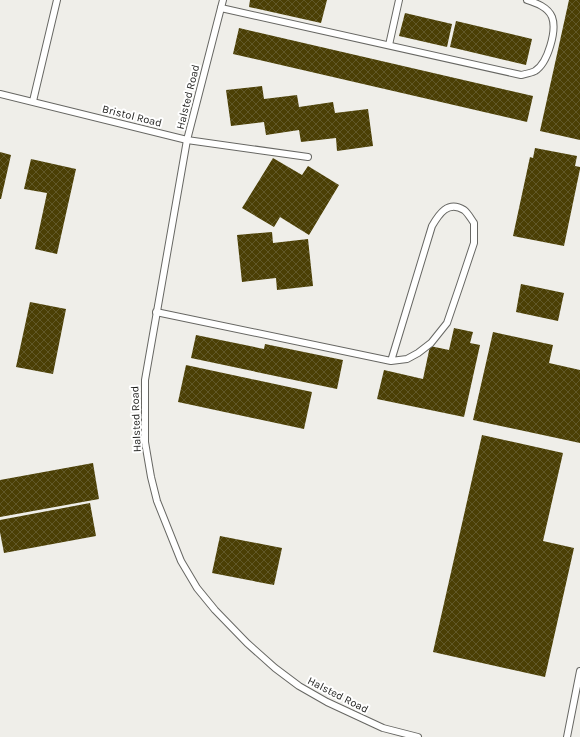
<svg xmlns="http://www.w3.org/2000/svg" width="580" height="737" viewBox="0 0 580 737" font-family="Karla,sans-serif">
<defs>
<pattern id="building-cross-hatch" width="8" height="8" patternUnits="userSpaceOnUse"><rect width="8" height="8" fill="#4b3f05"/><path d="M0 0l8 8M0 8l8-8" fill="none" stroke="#615829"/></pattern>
</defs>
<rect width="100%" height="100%" fill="#efeee9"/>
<g fill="url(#building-cross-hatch)">
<path d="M250,0H327L321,23L249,7Z"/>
<path d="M569,0H580V140L540,131Z"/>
<path d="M405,13L452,24L447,47L399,36Z"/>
<path d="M456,21L532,39L526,65L450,47Z"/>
<path d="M239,28L533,96L527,122L233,54Z"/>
<path d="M262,86L264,99L297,95L299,107L333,102L335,113L368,109L373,146L337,151L336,138L301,142L299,130L266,135L264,122L231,126L226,90Z"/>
<path d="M535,148L577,156L575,166L580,167V169L564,246L513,236L530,157L533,158Z"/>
<path d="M0,152L11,155L1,199H0Z"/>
<path d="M273,158L302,175L308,166L339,185L309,235L280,217L274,227L242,208Z"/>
<path d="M31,159L76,169L57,254L35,249L47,193L24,189Z"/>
<path d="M272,232L273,243L308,239L313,286L277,290L276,278L242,282L237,235Z"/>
<path d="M521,284L564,293L558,321L516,312Z"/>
<path d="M30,302L66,309L53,374L16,367Z"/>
<path d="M454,328L473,332L470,343L480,345L464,417L377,399L384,370L423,379L430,346L449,350Z"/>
<path d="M493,332L553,345L549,363L580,370V443L473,420Z"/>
<path d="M196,335L264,349L265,344L343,360L337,389L191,358Z"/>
<path d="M186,365L312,392L304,429L178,402Z"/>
<path d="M482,435L563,453L543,541L574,548L545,677L433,652Z"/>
<path d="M93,463L99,499L0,517V480Z"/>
<path d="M90,503L96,536L4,553L0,532V520Z"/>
<path d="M220,536L282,548L274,585L212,573Z"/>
</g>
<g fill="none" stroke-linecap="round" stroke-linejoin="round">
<g stroke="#676763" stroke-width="8">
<g id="lane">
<path d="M223,0L187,140L145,380V442L151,477L157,501L181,561L197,588L215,610L247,643L275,668L299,686L327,702L383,728L418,737"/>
<path d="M221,8L521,75C525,74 531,73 535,71C548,63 557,30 552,17C548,7 536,3 527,0"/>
<path d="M389,45L399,0"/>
<path d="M0,94L187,140L308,157"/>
<path d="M33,101L57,0"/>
<path d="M156,312L391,361L407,359L418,353L431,343L447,323L460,285L474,243V223C471,219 468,213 464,210C448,200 439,214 432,226L391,361"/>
<path d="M567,737L580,671"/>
</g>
</g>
<use href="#lane" stroke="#fff" stroke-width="6"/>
</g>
<g text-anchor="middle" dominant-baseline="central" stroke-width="4" stroke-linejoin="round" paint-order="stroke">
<g font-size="11" fill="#1b1b19" stroke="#fff">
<text transform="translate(188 97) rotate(-76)">Halsted Road</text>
<text transform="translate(132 116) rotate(14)">Bristol Road</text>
<text transform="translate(136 419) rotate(-92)">Halsted Road</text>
<text transform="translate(338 695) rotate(27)">Halsted Road</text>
</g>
</g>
</svg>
